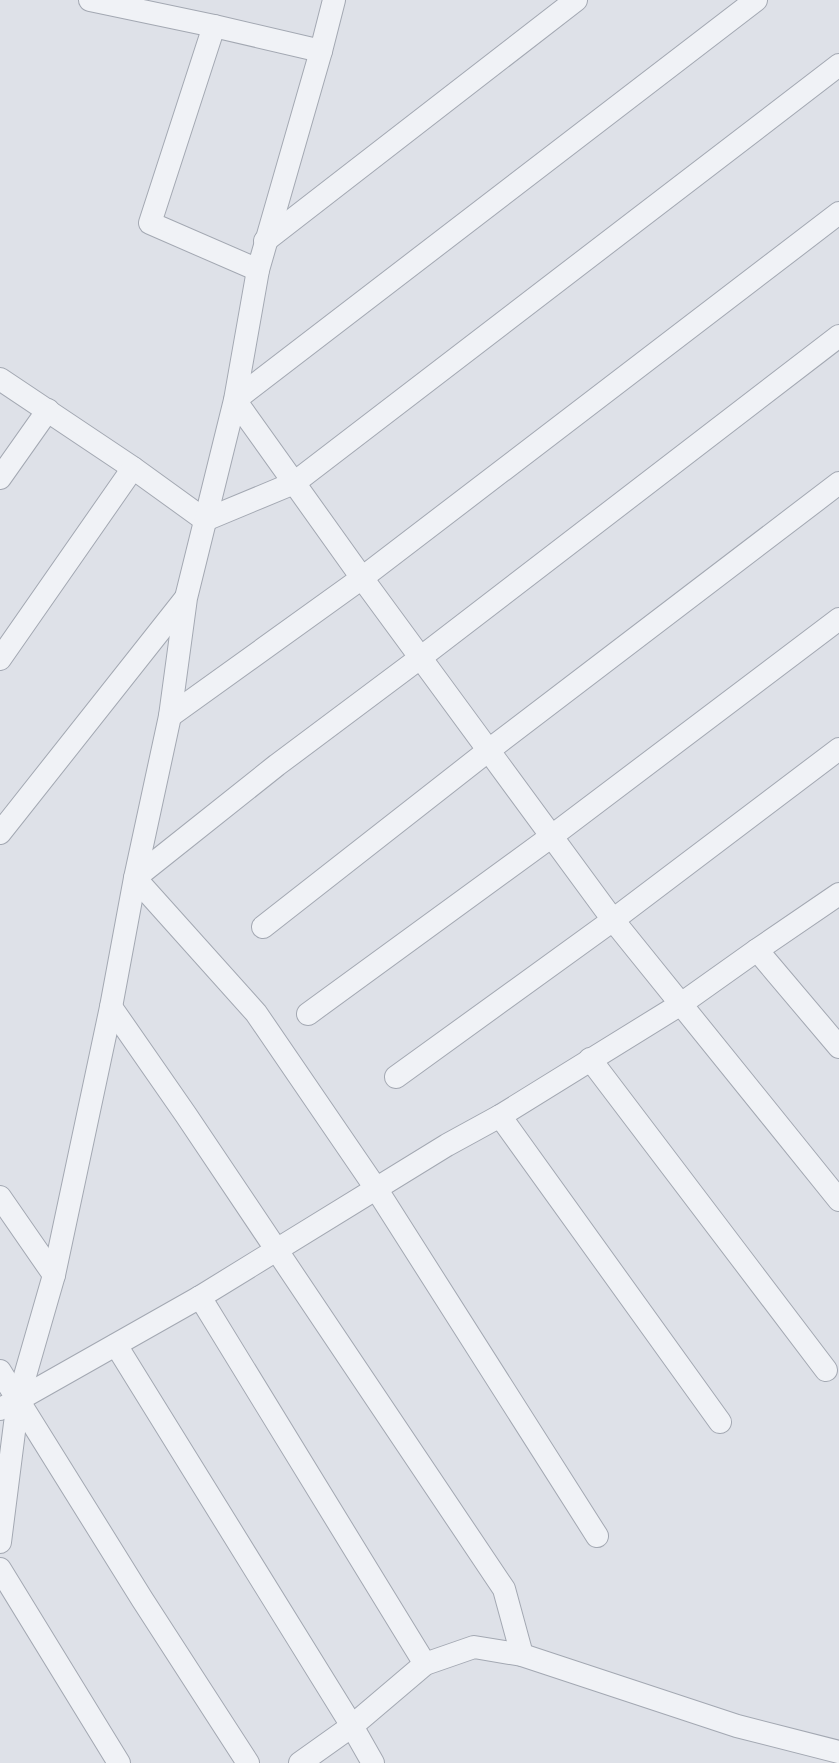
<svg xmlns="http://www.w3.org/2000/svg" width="839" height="1763" viewBox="0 0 839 1763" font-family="'Open Sans',sans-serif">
<rect width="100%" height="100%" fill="#dee1e8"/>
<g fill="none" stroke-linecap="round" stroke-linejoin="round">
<g stroke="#a3a8b2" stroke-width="24">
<g id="street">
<path d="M90,0L214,26L321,51"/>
<path d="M756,0L235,400L362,578L613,920L839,1200"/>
<path d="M214,26L150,223L258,270"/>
<path d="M265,241L576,0"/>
<path d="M0,379L133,468L205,520L294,483L839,65"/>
<path d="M0,478L48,410"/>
<path d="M0,659L133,468"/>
<path d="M170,716L362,578L839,213"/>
<path d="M0,833L185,599"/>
<path d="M263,927L489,750L839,483"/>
<path d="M757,950L839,1047"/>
<path d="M111,1007L186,1115L504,1589L522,1655"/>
<path d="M308,1014L552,836L839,619"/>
<path d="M590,1059L826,1370"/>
<path d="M396,1077L613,920L839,749"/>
<path d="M500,1116L720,1422"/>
<path d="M0,1197L54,1275"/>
<path d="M200,1297L425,1664"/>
<path d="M116,1345L352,1726L373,1763"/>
<path d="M0,1371L142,1599L248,1763"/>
<path d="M0,1409L18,1400L200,1297L447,1145L500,1116L681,1004L757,950L839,894"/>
<path d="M597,1536L377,1190L256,1013L135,878L277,765L420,658L839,336"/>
<path d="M0,1542L18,1400L54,1275L111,1007L135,878L170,716L186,598L235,400L258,270L321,51L334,0"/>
<path d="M0,1569L119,1763"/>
<path d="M300,1763L352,1726L425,1664L474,1647L522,1655L737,1726L839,1752"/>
</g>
</g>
<use href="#street" stroke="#f0f2f6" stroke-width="22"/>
</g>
</svg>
